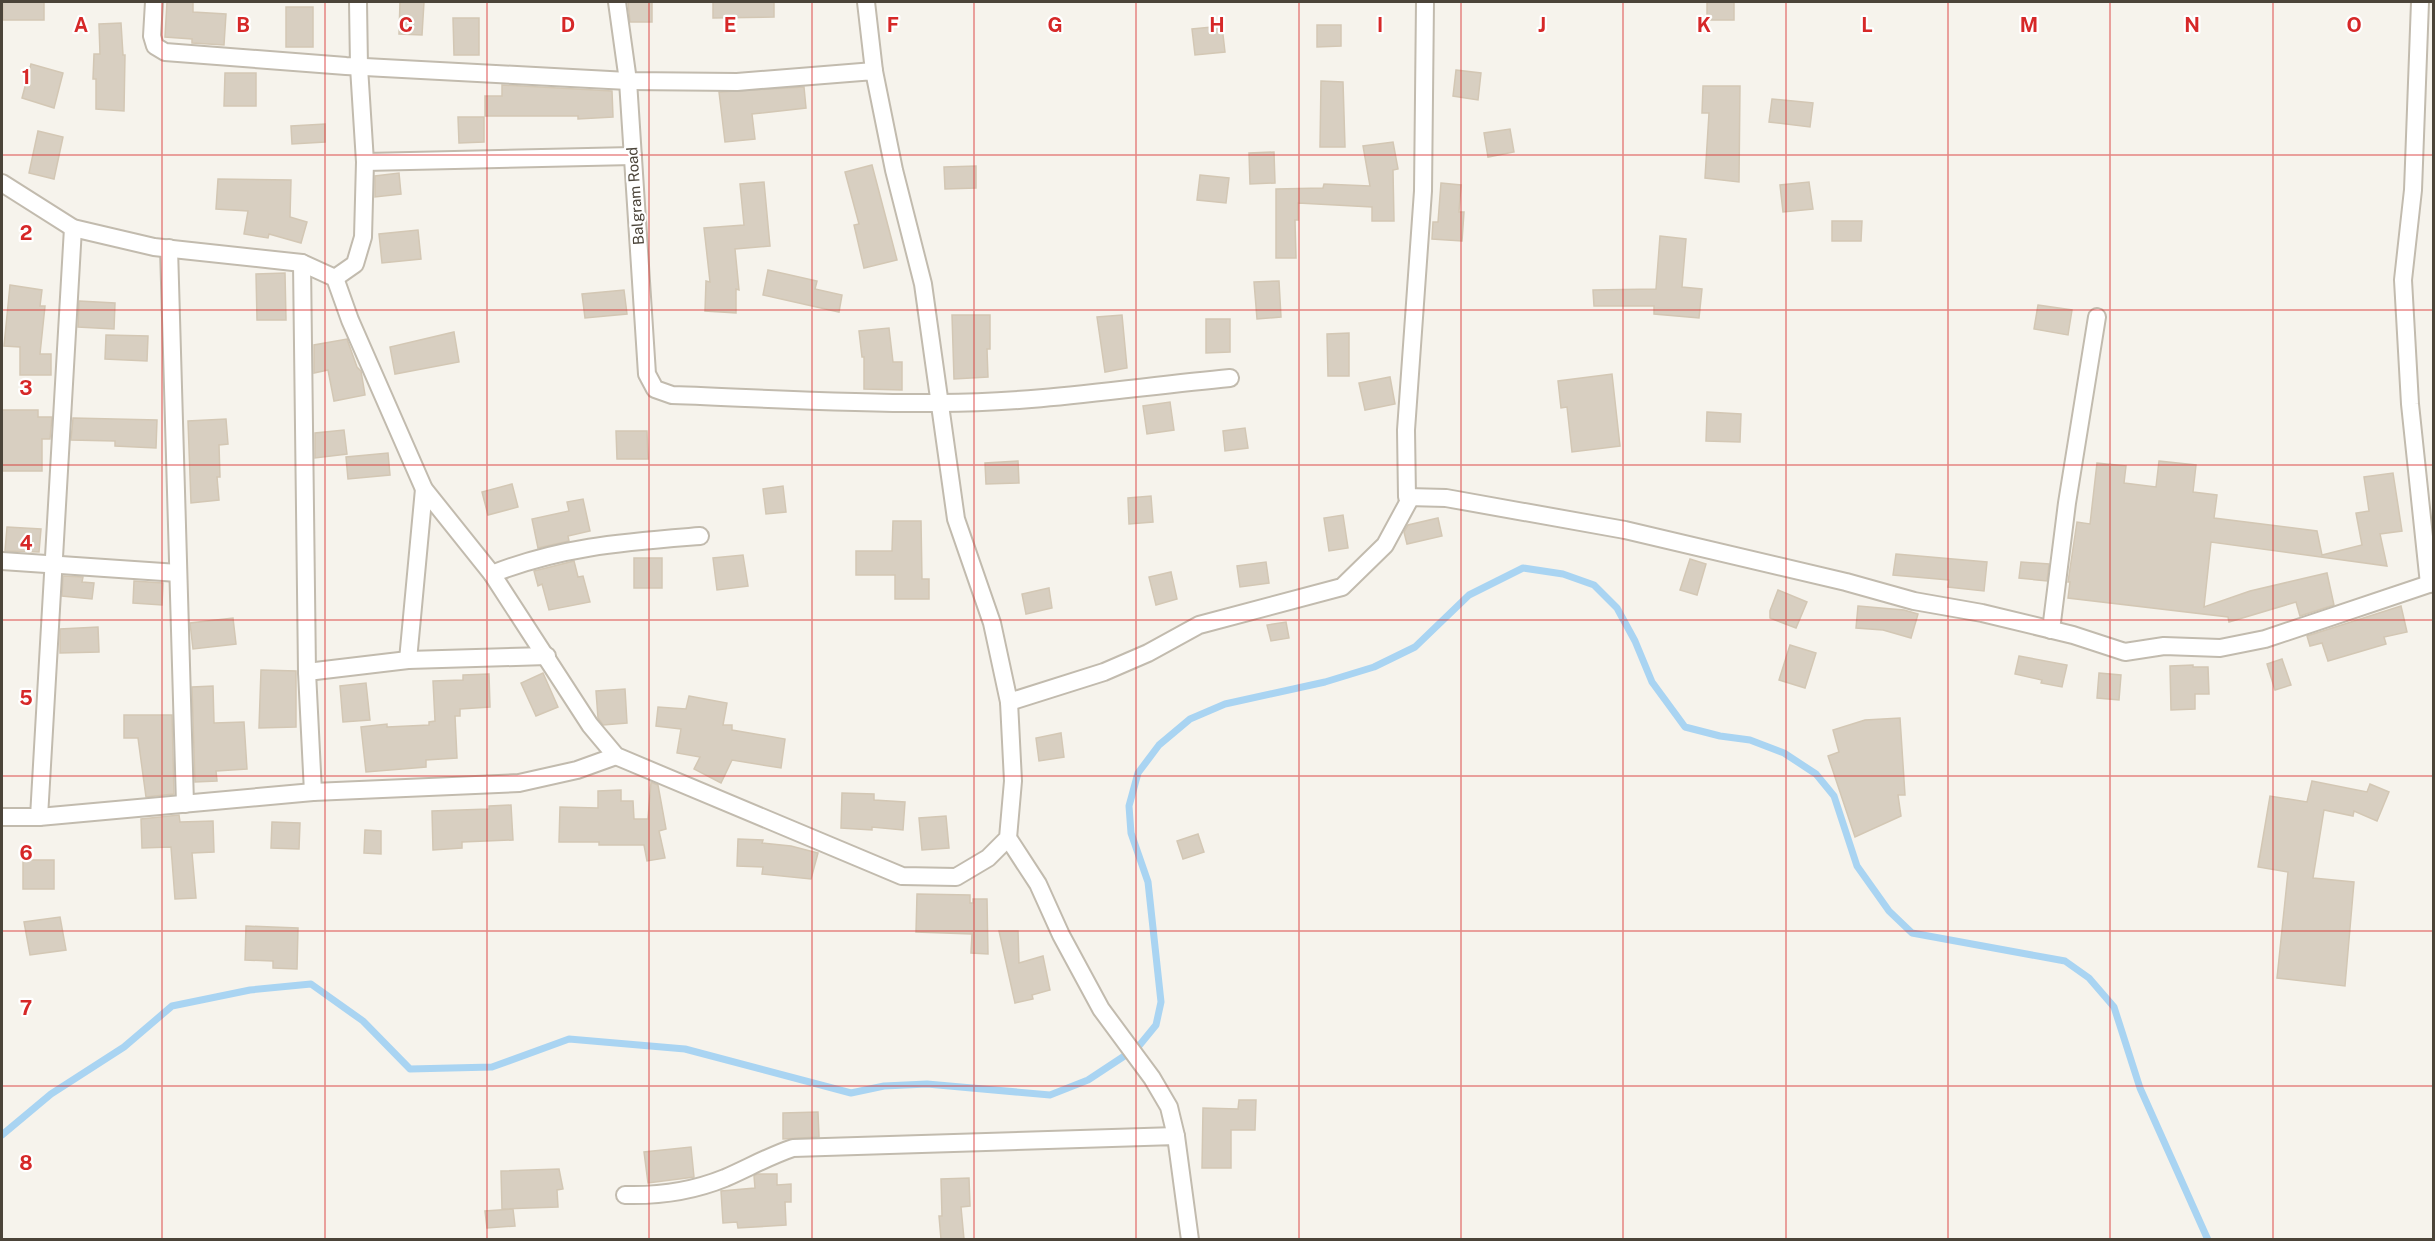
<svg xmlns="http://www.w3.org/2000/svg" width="2435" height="1241" viewBox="0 0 2435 1241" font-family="'Public Sans',sans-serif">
<rect width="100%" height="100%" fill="#f6f3ec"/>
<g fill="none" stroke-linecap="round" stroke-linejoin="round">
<path stroke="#a9d4f2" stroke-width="7" d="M2,1135L51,1094L124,1047L172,1006L250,990L311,984L363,1021L410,1069L492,1067L569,1039L685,1049L851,1093L884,1086L927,1084L1050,1095L1088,1080L1138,1047L1156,1025L1161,1002L1148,882L1131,833L1129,806L1138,773L1159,745L1190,719L1225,704L1325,682L1374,667L1415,647L1469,595L1523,568L1563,574L1594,585L1617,608L1635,641L1652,682L1685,727L1720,736L1750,740L1784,753L1816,774L1834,796L1857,866L1889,911L1912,933L2065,961L2089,978L2114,1007L2140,1088L2208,1240"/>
</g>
<g fill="#d8cfc1" stroke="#d3c7b4" stroke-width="1.5">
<rect x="3" y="2" width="41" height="18"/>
<path d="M167,2H193V12L226,14L224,45L192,43V39L165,37Z"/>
<path d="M400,2H424L422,35L399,34Z"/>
<path d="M628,2H652V22H630Z"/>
<path d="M713,2H774V17L713,18Z"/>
<rect x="1707" y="2" width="27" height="18"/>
<rect x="286" y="7" width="27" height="40"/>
<path d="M453,18H479V55H454Z"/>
<path d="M121,23L123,55H125L124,111L96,109V79H93L94,54H100L99,24Z"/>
<path d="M1317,25H1341V46L1317,47Z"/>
<path d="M1222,26L1225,52L1195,55L1192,29Z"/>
<path d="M31,64L63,73L54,108L22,98Z"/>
<path d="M1456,70L1481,73L1478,100L1453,96Z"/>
<path d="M225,73H256V106H224Z"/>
<path d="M1321,81L1343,82L1345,147H1320Z"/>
<path d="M502,85L612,91L613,117L578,119V116H485V96H502Z"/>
<path d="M1703,86H1740L1739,182L1705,178L1709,113H1702Z"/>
<path d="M804,87L806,108L752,114L755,139L725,142L719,92Z"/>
<path d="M1772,99L1813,103L1810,127L1769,122Z"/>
<path d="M458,117H484V142L459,143Z"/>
<path d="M325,124V142L292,144L291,126Z"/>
<path d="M1510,129L1514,152L1488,157L1484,133Z"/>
<path d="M38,131L63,137L54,179L29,173Z"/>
<path d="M1393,142L1398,169L1393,170L1394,221H1372V207L1298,203V220H1295L1296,258H1276V189L1323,188L1324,184L1370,186L1363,146Z"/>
<path d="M1274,152L1275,183L1250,184L1249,153Z"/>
<path d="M872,165L897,260L864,268L854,225L859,224L845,172Z"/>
<path d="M976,166V188L945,189L944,167Z"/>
<path d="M399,173L401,194L375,197V176Z"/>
<path d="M1200,175L1229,178L1226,203L1197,200Z"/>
<path d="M218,179L291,180L290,217L307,222L301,243L269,234L268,238L244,234L248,211L216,209Z"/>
<path d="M764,182L770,246L735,249L739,290L736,289V313L705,311L706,281L710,282L704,228L744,225L740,184Z"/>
<path d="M1809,182L1813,209L1783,212L1780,185Z"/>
<path d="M1441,183L1461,185L1459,212H1464L1462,241L1432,239L1433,222H1438Z"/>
<path d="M1832,221H1862L1861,241H1832Z"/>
<path d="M418,230L421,259L382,263L379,234Z"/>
<path d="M1660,236L1686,239L1682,287L1702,289L1699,318L1654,314V306H1594L1593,290L1656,289Z"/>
<path d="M768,270L817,281L815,289L842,295L839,312L763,295Z"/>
<path d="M285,273L286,320H257L256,274Z"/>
<path d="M1279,281L1281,317L1257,319L1254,282Z"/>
<path d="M10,285L42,290L40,306H45L40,354H51V375H20V347L4,346Z"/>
<path d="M624,290L627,314L585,318L582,294Z"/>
<path d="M79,301L115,303L114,329L78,327Z"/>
<path d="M2038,305L2072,310L2068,335L2034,329Z"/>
<path d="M952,315H990V349H987L988,377L954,379Z"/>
<path d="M1122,315L1127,368L1105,372L1097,317Z"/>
<path d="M1206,319H1230V352L1206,353Z"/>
<path d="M889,328L893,362H902V390L864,389V357H862L859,331Z"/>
<path d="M454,332L459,362L395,374L390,347Z"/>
<path d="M1349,333V376H1328L1327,334Z"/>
<path d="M106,335L148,336L147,361L105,359Z"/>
<path d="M347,339L357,367L361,371L365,395L334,401L328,370L314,373V345Z"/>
<path d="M1612,374L1620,446L1572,452L1567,407L1561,408L1558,381Z"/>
<path d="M1390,377L1395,404L1365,410L1359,383Z"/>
<path d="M1170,402L1174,430L1147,434L1143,406Z"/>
<path d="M2,410H38V417H52L50,439H42V471H2Z"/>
<path d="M1707,412L1741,414L1740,442L1706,441Z"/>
<path d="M73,418L157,420L156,448L115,446V441L71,440Z"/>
<path d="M226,419L228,444L219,445L220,477H217L219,500L191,503L188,421Z"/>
<path d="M1245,428L1248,448L1225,451L1223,431Z"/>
<path d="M344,430L347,454L315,458V433Z"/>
<path d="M616,431H647L648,459H617Z"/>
<path d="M388,453L390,475L348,479L346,457Z"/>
<path d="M1018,461L1019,483L986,484L985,463Z"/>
<path d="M2159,461L2196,465L2193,492L2217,495L2214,518L2317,531L2322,555L2362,545L2356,513L2369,511L2364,477L2393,473L2402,531L2380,534L2387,566L2211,542L2204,607L2250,591L2327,573L2334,605L2300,616L2296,602L2229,622L2228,617L2068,598L2070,582H2068L2077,522L2090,524L2097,463L2126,466L2124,483L2156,487Z"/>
<path d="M512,484L518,507L488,515L482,492Z"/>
<path d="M783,486L786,512L766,514L763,489Z"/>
<path d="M1151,496L1153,522L1129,524L1128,498Z"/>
<path d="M583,499L590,531L568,536L569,541L538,548L532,519L569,511L567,502Z"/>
<path d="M1343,515L1348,548L1329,551L1324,518Z"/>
<path d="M1438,518L1442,536L1407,544L1404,532L1408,525Z"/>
<path d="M893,521H921L922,579H929V599H895V575H856V551H892Z"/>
<path d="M7,527L41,529L39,552L5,551Z"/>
<path d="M1896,554L1987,562L1984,591L1948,587L1949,580L1893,575Z"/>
<path d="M743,555L748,586L717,590L713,558Z"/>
<rect x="634" y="558" width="28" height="30"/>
<path d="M1690,559L1706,564L1697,595L1680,590Z"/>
<path d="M574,561L578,577L583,576L590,602L549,610L542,584L538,586L534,571Z"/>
<path d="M1266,562L1269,583L1240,587L1237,566Z"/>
<path d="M2021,562L2049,564L2047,581L2019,578Z"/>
<path d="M1171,572L1177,599L1156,605L1149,577Z"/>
<path d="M63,576L83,577L82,582L94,583L92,599L62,596Z"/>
<path d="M134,581L163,583L162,605L133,603Z"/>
<path d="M1049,588L1052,608L1026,614L1022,594Z"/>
<path d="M1778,590L1807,602L1796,628L1770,618V611Z"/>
<path d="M1858,606L1904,610L1918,614L1911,638L1883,630L1856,628Z"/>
<path d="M2401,606L2407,632L2384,637L2386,644L2328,661L2322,643L2310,646L2307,636Z"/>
<path d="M233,618L236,644L193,649L190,623Z"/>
<path d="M1286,622L1289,638L1271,641L1267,625Z"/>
<path d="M98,627L99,652L60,653V629Z"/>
<path d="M1790,645L1816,653L1805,688L1779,680Z"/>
<path d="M2019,656L2067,665L2062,687L2041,683L2042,680L2015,674Z"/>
<path d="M2282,659L2291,685L2275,690L2267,664Z"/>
<path d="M2193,665V667H2208L2209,694H2195V709L2171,710L2170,666Z"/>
<path d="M261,670L296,671V727L259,728Z"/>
<path d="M543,673L558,707L536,716L521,683Z"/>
<path d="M2099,673L2121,675L2119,700L2097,698Z"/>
<path d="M489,674L490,707L460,709V716H455L457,758L426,760V767L366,772L361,727L387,724V727L429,725V722L435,721L433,681L463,680V675Z"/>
<path d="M366,683L370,720L343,722L340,686Z"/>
<path d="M213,686L214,723L244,722L247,769L216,771L217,781L195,782L192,687Z"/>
<path d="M625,689L627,723L603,725L598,718L596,691Z"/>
<path d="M689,696L727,703L723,725H732V730L785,739L781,768L732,760L721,783L694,769L700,757L677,753L681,729L656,726L658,707L686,709Z"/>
<path d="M124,715H172L174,794L146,797L138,738H124Z"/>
<path d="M1900,718L1905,795H1898L1901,816L1855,837L1828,756L1839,752L1833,730L1865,720Z"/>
<path d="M1061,733L1064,757L1039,761L1036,738Z"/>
<path d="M2312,781L2367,792L2370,784L2389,792L2377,821L2354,811L2353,816L2324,810L2313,878L2354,882L2345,986L2277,978L2288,872L2258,867L2270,796L2307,802Z"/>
<path d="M651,782L658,785L666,829L659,831L665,858L647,861L644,845H599V842H559L560,807L598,808V791L621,790V801H633L634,819H648Z"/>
<path d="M842,793L874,794V800L905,802L903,830L872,827V830L841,828Z"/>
<path d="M511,805L513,840L462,842V848L433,850L432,811L489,809V806Z"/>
<path d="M179,815L180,822L213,821L214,852L192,853L196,898L175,899L171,847L142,848L141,819Z"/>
<path d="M946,816L949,848L922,850L919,818Z"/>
<path d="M272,822L300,823L299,849L271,848Z"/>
<path d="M365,830L381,831V854L364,853Z"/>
<path d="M1198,834L1204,852L1183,859L1177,841Z"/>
<path d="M738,839L763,840L762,843L791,846L818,853L811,879L762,874L763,867L737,866Z"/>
<rect x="23" y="860" width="31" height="29"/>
<path d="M917,894L970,895V903H973V899H987L988,954L971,953L972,934L916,932Z"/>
<path d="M60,917L66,950L30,955L24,922Z"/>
<path d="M246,926L298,928L297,969L273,968V961L245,960Z"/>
<path d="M999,931H1018L1019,963L1043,956L1050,990L1032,995L1033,999L1015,1003Z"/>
<path d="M1239,1100H1256L1255,1130H1231V1168H1202L1203,1108L1238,1109Z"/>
<path d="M818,1112L819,1137L783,1139V1113Z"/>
<path d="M691,1147L694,1177L648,1183L644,1152Z"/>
<path d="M559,1169L563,1189L557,1190L558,1207L502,1209L501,1171Z"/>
<path d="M757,1174H777V1185L791,1184V1202H785L786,1225L738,1228L737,1222L723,1223L721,1191L755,1188L754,1176Z"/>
<path d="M969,1178L970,1206L961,1207L964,1239H941L939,1216H942L941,1179Z"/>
<path d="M513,1209L515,1226L487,1228L485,1211Z"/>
</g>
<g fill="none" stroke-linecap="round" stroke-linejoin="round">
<g stroke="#c2bbae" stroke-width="20">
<g id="street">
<path d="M617,2L628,81L647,374L655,389L672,395C761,398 852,404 940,403C1037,403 1133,387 1230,378"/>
<path d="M866,2L874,71"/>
<path d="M1425,2L1423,191L1406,430L1407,497L1446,498L1625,530L1846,582L1914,601L1982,613L2073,635L2125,652L2164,646L2220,648L2265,639L2429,584"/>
<path d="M2420,2L2413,190L2403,280L2410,404L2429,584L2434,583"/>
<path d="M365,162L633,156"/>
<path d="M2,183L73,228L154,247L302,263L335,278L350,320L424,489L492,574L590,725L616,756L902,876L956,877L988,858L1008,838L1013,781L1009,702L992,623L956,519L923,284L894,170L874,71L737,82L628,81L346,66L165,52L155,46L152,36L154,2"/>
<path d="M169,248L185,804"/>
<path d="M302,263L307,672L313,792"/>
<path d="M335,278L355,264L363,237L365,162L359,67L358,2"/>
<path d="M424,489L408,660L547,656"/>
<path d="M2,561L178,573"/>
<path d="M492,574C562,546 626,542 700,536"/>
<path d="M2051,630L2067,503L2097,317"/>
<path d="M307,672L408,660"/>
<path d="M1009,702L1104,672L1148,653L1199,625L1342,587L1385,545L1411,497"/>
<path d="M2,817H39L313,792L519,783L577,770L616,756"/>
<path d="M39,817L73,228"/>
<path d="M1008,838L1038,884L1061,935L1101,1009L1152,1078L1169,1107L1176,1136"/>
<path d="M625,1195C660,1196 693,1191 725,1178C748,1168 769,1156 793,1148L1176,1136L1190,1240"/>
</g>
</g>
<use href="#street" stroke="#fff" stroke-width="16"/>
</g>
<path fill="none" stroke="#d62828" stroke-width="1.5" stroke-opacity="0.55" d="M162,2V1240M325,2V1240M487,2V1240M649,2V1240M812,2V1240M974,2V1240M1136,2V1240M1299,2V1240M1461,2V1240M1623,2V1240M1786,2V1240M1948,2V1240M2110,2V1240M2273,2V1240M2,155H2434M2,310H2434M2,465H2434M2,620H2434M2,776H2434M2,931H2434M2,1086H2434"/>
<g text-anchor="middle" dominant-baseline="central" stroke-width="4.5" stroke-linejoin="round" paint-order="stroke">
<g font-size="15" fill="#4b4439" stroke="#fff">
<text transform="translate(635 196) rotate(-94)">Balgram Road</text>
</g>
</g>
<g font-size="20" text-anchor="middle" font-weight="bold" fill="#d62828" stroke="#fff" stroke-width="4.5" stroke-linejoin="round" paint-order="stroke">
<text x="81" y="32">A</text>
<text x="243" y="32">B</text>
<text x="406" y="32">C</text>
<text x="568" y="32">D</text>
<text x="730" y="32">E</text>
<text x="893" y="32">F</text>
<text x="1055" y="32">G</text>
<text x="1217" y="32">H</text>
<text x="1380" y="32">I</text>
<text x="1542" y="32">J</text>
<text x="1704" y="32">K</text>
<text x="1867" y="32">L</text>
<text x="2029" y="32">M</text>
<text x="2192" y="32">N</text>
<text x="2354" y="32">O</text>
<text x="26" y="84">1</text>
<text x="26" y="240">2</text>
<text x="26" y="395">3</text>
<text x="26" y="550">4</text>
<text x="26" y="705">5</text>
<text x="26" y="860">6</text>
<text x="26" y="1015">7</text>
<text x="26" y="1170">8</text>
</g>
<rect width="2435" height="1241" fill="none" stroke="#4b4439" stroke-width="6"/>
</svg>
